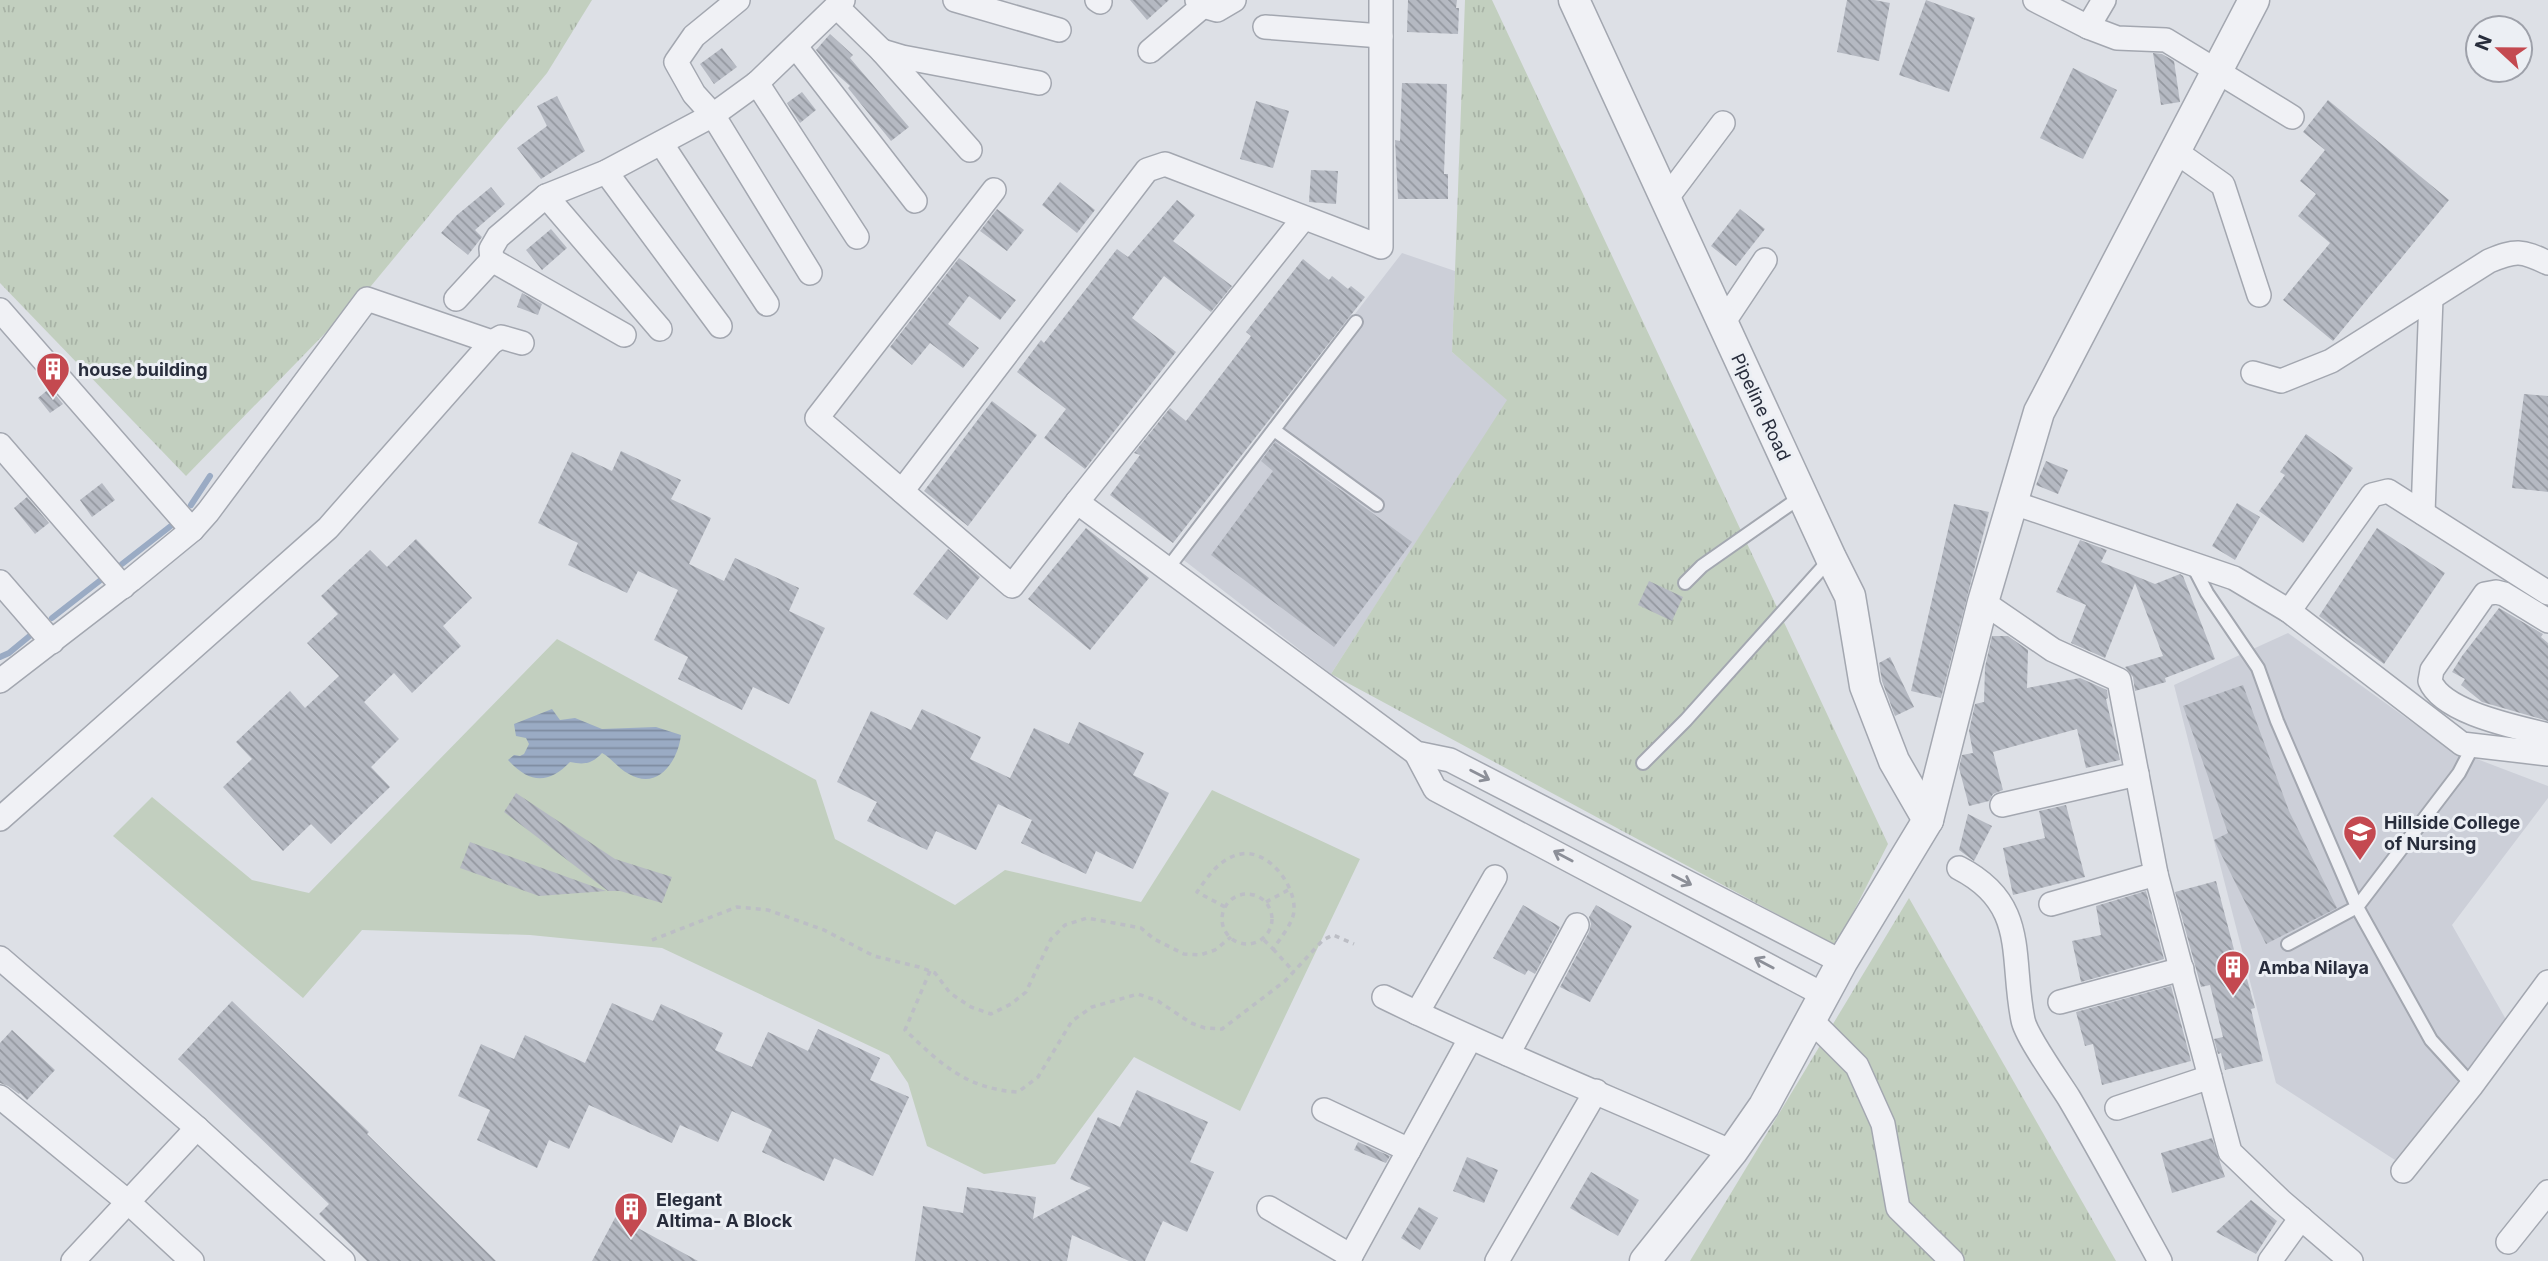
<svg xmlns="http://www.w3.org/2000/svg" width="2548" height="1261" viewBox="0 0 2548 1261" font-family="Inter,sans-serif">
<defs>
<pattern id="grass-tufts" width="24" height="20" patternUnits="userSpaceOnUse" patternTransform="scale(1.75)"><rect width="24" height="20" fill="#c2cfbf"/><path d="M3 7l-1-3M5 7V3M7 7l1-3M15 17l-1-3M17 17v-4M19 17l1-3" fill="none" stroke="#a7b2a5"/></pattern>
<pattern id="water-rules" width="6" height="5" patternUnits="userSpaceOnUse" patternTransform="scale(1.75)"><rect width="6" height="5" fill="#9aabc4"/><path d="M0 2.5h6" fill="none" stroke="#7e8ca0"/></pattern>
<pattern id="building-back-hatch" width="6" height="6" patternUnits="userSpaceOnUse" patternTransform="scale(1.75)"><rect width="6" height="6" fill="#b5b9c2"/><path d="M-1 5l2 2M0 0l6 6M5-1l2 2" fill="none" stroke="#93979f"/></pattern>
</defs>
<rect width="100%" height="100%" fill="#dde0e6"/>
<g fill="#cccfd8">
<path d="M1402,253L1455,271L1452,352L1508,400L1331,674L1172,551Z"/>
<path d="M2288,633L2448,748L2548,786V798L2452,925L2508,1023L2395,1160L2276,1083L2174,685Z"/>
</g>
<g fill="url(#grass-tufts)">
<path d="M0,0H592L547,73L371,286L186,476L0,283Z"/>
<path d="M1465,0H1492L1888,844L1836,946L1331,674L1507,400L1452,352Z"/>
<path d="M1909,898L2116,1261H1690Z"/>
</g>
<path fill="#c2cfbf" d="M557,639L816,780L835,839L955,905L1005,870L1141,902L1212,790L1360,859L1240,1111L1134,1057L1055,1164L984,1174L927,1146L908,1083L889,1055L662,948L530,935L362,930L303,998L113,836L152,797L252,880L309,893Z"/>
<path fill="url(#water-rules)" d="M552,709L560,720L575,718L602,729L656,727L681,735C678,761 658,791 629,774C618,769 612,758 602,753C592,764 584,765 570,762C548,785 529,783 508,760L514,755L520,756L524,754L529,744L526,738L516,736L514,724Z"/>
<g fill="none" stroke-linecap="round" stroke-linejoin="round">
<g stroke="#9aabc4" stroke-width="6">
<path d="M191,505L210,476"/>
<path d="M122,564L172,525"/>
<path d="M52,618L102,579"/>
<path d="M0,657L9,653L32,634"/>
</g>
</g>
<g fill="url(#building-back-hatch)">
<path d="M1130,0H1169L1147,20Z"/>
<path d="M1408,0H1457L1456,8H1459L1458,34L1407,32Z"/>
<path d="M1847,0H1874L1890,3L1879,61L1837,52Z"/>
<path d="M1926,0L1975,18L1949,92L1899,75Z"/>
<path d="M830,34L853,55L850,58L909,127L891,141L848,88L850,86L832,70L816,50Z"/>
<path d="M722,48L737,67L714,84L700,64Z"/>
<path d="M2153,53L2162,54L2174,61L2180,102L2161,105Z"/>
<path d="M2073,68L2117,90L2083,159L2040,138Z"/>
<path d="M1402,83L1447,84L1444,174H1448V199H1398L1395,140L1400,141Z"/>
<path d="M802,92L816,110L800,123L787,103Z"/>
<path d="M557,96L585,151L541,179L517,148L547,126L537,106Z"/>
<path d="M2328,100L2449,200L2333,341L2283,300L2330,243L2298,216L2316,194L2300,181L2325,150L2303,132Z"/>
<path d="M1256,101L1289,111L1273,168L1240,159Z"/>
<path d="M1311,170L1338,171L1336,204L1309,202Z"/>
<path d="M1060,182L1095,210L1077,233L1042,205Z"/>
<path d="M491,187L505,204L475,230L482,237L468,255L441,233L457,215Z"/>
<path d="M1177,200L1195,215L1173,241L1232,286L1211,312L1164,276L1132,318L1176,352L1085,469L1044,438L1066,409L1017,372L1041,340L1044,343L1117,249L1128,257Z"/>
<path d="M997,209L1024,230L1007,251L980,231Z"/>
<path d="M1740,209L1765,229L1736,266L1711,246Z"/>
<path d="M551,229L567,248L542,270L526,250Z"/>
<path d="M959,258L1016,300L1000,320L969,296L948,324L979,348L963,368L930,343L912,365L890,347Z"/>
<path d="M1303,259L1329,280L1332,276L1348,289L1351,286L1365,297L1173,543L1110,495L1140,455L1134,453L1170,408L1186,421L1251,336L1246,332Z"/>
<path d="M522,293L542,304L538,315L517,307Z"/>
<path d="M50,388L63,404L50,413L38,398Z"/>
<path d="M2524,394L2548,396V492L2512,488Z"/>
<path d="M992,401L1037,435L968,526L924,491Z"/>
<path d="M2306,434L2353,468L2303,543L2259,511L2285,475L2280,472Z"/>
<path d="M1275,442L1412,542L1334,647L1211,555L1273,471L1261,461Z"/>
<path d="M621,451L681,480L671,499L711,518L689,564L724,581L735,558L799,588L789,611L825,628L789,704L753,687L742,710L678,679L688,657L654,640L678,590L638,571L627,593L568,565L578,543L538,523L572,452L612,471Z"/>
<path d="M2046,461L2068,470L2058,494L2036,485Z"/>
<path d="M102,483L115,500L92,517L80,500Z"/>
<path d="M27,497L49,523L35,534L14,508Z"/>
<path d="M2237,503L2260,517L2235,560L2212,546Z"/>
<path d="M1954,504L1989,512L1941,698L1911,691Z"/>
<path d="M1086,528L1149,578L1090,650L1028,599Z"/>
<path d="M2377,528L2445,573L2384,664L2319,616Z"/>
<path d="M416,539L472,598L443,626L461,646L412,693L394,673L364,702L399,739L371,767L390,787L331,844L311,824L283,851L223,787L252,759L236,742L290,691L305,708L339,676L307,643L338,614L321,596L370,550L387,567Z"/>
<path d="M2080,540L2107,550L2101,562L2155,584L2180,574L2183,576L2215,659L2165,678L2166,682L2135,691L2133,677L2125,667L2163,656L2135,583L2105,658L2071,643L2086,605L2056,592Z"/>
<path d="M948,549L980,577L947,620L913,594Z"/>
<path d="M1649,581L1683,597L1672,621L1638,605Z"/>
<path d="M2499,608L2543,634L2541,637L2548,643V721L2482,702L2461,685L2465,679L2452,672L2462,656Z"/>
<path d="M1992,636H2008L2028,650L2027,688L2080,678L2107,690L2108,698L2106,699L2120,760L2086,768L2077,729L1993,752L2003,790L1993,794L1989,801L1969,806L1959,768L1962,755L1973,753L1969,731L1975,704L1984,702L1985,667Z"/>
<path d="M1890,657L1914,707L1895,716L1882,681L1879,663Z"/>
<path d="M2243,685L2289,811L2337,908L2266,944L2214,840L2228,833L2183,706Z"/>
<path d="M922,709L981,737L970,759L1010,778L1034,728L1069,744L1079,722L1144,753L1133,775L1169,793L1133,869L1096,851L1086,874L1021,843L1032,820L998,804L976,850L936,831L927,850L867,821L877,802L837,782L871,711L911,730Z"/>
<path d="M516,793L615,859L672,877L662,903L620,891H608L504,812Z"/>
<path d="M2066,805L2085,877L2013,895L2003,848L2045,838L2039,811Z"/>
<path d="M1968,814L1992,826L1974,861L1959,850Z"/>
<path d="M470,842L606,891L539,896L460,868Z"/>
<path d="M2216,881L2242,980L2247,979L2255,1008L2251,1009L2263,1061L2225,1070L2221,1053L2218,1054L2214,1039L2223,1037L2210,985L2201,987L2175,892Z"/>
<path d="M2146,891L2164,959L2081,982L2072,941L2101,935L2096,906Z"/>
<path d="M1523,905L1560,927L1535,974L1528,970L1525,975L1493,958Z"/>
<path d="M1596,905L1632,926L1590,1002L1560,987L1589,932L1591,924L1589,917Z"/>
<path d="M2171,986L2191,1061L2102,1085L2093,1044L2085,1046L2076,1012Z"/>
<path d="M232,1001L369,1132L367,1134L496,1261H367L319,1214L329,1204L178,1059Z"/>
<path d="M612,1003L653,1021L661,1004L723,1033L715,1050L752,1067L768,1032L808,1051L818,1029L880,1058L870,1080L909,1097L873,1176L834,1158L824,1181L762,1152L772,1130L732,1111L718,1142L680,1125L672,1143L589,1105L569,1149L549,1140L537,1168L477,1140L490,1110L458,1096L481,1044L514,1059L525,1035L585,1063Z"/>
<path d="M12,1030L55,1070L27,1100L20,1093L19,1094L8,1086L0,1083V1043Z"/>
<path d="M1137,1090L1208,1122L1190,1162L1214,1172L1187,1232L1163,1221L1145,1261H1129L1072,1235L1067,1261H915L923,1206L963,1213L967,1187L1036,1197L1033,1219L1091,1188L1070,1179L1098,1117L1120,1127Z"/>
<path d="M2212,1138L2225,1177L2172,1193L2161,1153Z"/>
<path d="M1358,1142L1390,1156L1386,1163L1354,1150Z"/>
<path d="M1467,1157L1498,1170L1484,1203L1453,1191Z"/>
<path d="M1591,1172L1639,1200L1618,1236L1570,1208Z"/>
<path d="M2251,1200L2277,1221L2256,1254L2216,1232Z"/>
<path d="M1419,1207L1438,1218L1420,1250L1401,1238Z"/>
<path d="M616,1216L698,1261H592Z"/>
</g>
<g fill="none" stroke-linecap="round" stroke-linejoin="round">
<g stroke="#a3a7b0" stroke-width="16">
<g id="service">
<path d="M1274,430L1377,505"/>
<path d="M2193,566L2207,593L2258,668L2277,721L2357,907L2288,944"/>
<path d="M1168,568L1356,322"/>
<path d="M1685,583L1702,566L1802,496"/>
<path d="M1643,763L1686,720L1831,558"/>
<path d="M2472,1085L2431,1040L2357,907L2459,773L2473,746"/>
</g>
</g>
<g stroke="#a3a7b0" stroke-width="26">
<g id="minor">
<path d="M738,0L694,36L676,62L694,94L713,115L810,273"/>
<path d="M955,0L1059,30"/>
<path d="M1097,0L1100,2"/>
<path d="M1197,0L1203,6L1217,10L1234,0"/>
<path d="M2035,0L2088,27L2104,0"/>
<path d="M837,7L882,51L970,150"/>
<path d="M1265,27L1381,36"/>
<path d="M2088,27L2117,38L2166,40L2292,117"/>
<path d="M796,47L915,201"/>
<path d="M882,51L902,57L1039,83"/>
<path d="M1150,51L1203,6"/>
<path d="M757,83L857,237"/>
<path d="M661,143L767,304"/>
<path d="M2175,151L2223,185L2259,295"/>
<path d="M606,172L720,326"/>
<path d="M994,190L817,418L1012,586L1077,502L1416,753L1450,760L1842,962"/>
<path d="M546,196L660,329"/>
<path d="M1666,199L1723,123"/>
<path d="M456,299L492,260"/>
<path d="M0,310L192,530"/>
<path d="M1723,323L1765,260"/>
<path d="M624,335L492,260L491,249L498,237L546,196L606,172L713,115L757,83L843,0"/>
<path d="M2253,373L2281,381L2331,361L2489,261C2516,250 2521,250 2548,263"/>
<path d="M0,445L123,587"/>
<path d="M902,491L1147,170L1165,164L1381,247V0"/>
<path d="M1077,502L1303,219"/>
<path d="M2014,503L2234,578L2289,611L2462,744L2548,754"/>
<path d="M2423,513L2431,298"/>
<path d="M0,582L52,642"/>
<path d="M1983,602L2053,650L2119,680L2156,874L2051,904"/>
<path d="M2289,611L2372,495L2388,491L2548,593"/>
<path d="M2548,621L2504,594L2496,592L2485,594L2432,670L2430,681C2443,713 2517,727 2548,735"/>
<path d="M0,681L131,580L192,530L208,512L367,299L492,342"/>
<path d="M1416,753L1435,789L1824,995"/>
<path d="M2002,805L2137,774"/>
<path d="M0,819L328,528L492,342L501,337L522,343"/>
<path d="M1959,868C2029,904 2010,957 2023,1020C2026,1036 2059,1082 2069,1098C2101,1152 2130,1207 2160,1261"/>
<path d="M2156,874L2230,1152L2281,1201L2351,1261"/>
<path d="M0,958L197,1128L343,1261"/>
<path d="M1384,997C1498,1053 1616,1100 1732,1152"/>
<path d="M2060,1002L2182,969"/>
<path d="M1417,1013L1495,877"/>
<path d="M1811,1020L1857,1066L1883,1124L1898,1208L1952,1261"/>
<path d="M1508,1054L1577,925"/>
<path d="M0,1097L128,1202L192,1261"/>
<path d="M2117,1108L2210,1077"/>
<path d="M1324,1110L1409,1150"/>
<path d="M2403,1171L2472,1085L2548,982"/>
<path d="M1269,1208L1351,1256"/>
<path d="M2508,1242L2548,1192"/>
<path d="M73,1261L197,1128"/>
<path d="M1348,1261L1470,1039"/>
<path d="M1497,1261L1596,1091"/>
<path d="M2270,1261L2301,1218"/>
</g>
</g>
<g stroke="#a3a7b0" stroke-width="33">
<g id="tertiary">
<path d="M1574,0L1831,558L1850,596L1865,686L1894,761L1928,820"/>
<path d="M1645,1261L1732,1152L1764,1106L1842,962L1928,820L1983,602L2039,412L2254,0"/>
</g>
</g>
<g stroke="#bcbec5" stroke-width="3.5" stroke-dasharray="5 5" stroke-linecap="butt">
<circle cx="1247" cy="919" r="25"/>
<path d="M1266,902L1290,889"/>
<path d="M1225,907L1197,892C1208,876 1220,858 1241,854C1268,849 1296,885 1294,911C1293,923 1280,939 1273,949L1262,938"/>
<path d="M652,940L737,907L768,910L824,930L874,956L919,967L935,973L950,993L971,1007L991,1014L1011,1004L1026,992L1051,939L1065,925L1087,918L1141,928L1154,939L1184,954L1200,955L1215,950L1231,937"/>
<path d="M1273,949L1294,972"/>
<path d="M930,971L905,1030C941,1064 966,1089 1018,1092L1038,1077L1072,1021L1092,1007L1138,994L1158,1001L1191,1023L1205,1028L1222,1029L1285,981L1323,940L1333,935L1354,944"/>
</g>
<use href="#service" stroke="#f0f1f5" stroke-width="12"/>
<use href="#minor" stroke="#f0f1f5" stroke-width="23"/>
<use href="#tertiary" stroke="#f0f1f5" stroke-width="30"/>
</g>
<defs><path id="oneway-shaft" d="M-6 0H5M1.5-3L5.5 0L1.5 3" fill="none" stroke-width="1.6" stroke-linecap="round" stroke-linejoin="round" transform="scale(1.75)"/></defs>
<g stroke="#8c8f98">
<use href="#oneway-shaft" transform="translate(1480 775) rotate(27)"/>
<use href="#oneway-shaft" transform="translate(1563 856) rotate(-152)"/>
<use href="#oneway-shaft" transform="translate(1682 880) rotate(27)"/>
<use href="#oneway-shaft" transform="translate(1764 963) rotate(-152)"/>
</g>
<defs>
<g id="building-pin" transform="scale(1.75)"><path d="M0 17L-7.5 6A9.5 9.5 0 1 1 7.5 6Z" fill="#c44950" stroke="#eceff4"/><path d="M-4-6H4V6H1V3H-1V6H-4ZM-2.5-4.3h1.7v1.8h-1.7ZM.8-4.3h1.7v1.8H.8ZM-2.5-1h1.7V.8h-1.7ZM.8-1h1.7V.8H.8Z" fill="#fff"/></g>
<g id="university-pin" transform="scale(1.75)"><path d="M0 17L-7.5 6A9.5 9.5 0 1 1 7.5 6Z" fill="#c44950" stroke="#eceff4"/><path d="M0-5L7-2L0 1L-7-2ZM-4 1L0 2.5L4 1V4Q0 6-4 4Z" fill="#fff"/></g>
</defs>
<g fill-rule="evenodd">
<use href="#building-pin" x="53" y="369"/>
<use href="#university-pin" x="2360" y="832"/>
<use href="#building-pin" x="2233" y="967"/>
<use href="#building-pin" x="631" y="1209"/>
</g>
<g text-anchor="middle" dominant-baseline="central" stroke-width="6" stroke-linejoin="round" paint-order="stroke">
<g font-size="18" font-weight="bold" fill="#282d3c" stroke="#eceff4" text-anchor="start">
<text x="78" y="369">house building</text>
<text x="2384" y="822">Hillside College<tspan x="2384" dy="21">of Nursing</tspan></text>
<text x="2258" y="967">Amba Nilaya</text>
<text x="656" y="1199">Elegant<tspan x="656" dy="21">Altima- A Block</tspan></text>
</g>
<g font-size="18" fill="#282d3c" stroke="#eceff4">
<text transform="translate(1761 407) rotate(65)">Pipeline Road</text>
</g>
</g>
<g transform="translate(2499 49) rotate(292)"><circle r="33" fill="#eceff4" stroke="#9ea1aa" stroke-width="2"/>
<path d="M0-5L12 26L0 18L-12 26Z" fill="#c44950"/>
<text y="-10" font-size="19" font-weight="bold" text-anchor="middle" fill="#282d3c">N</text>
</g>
</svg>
